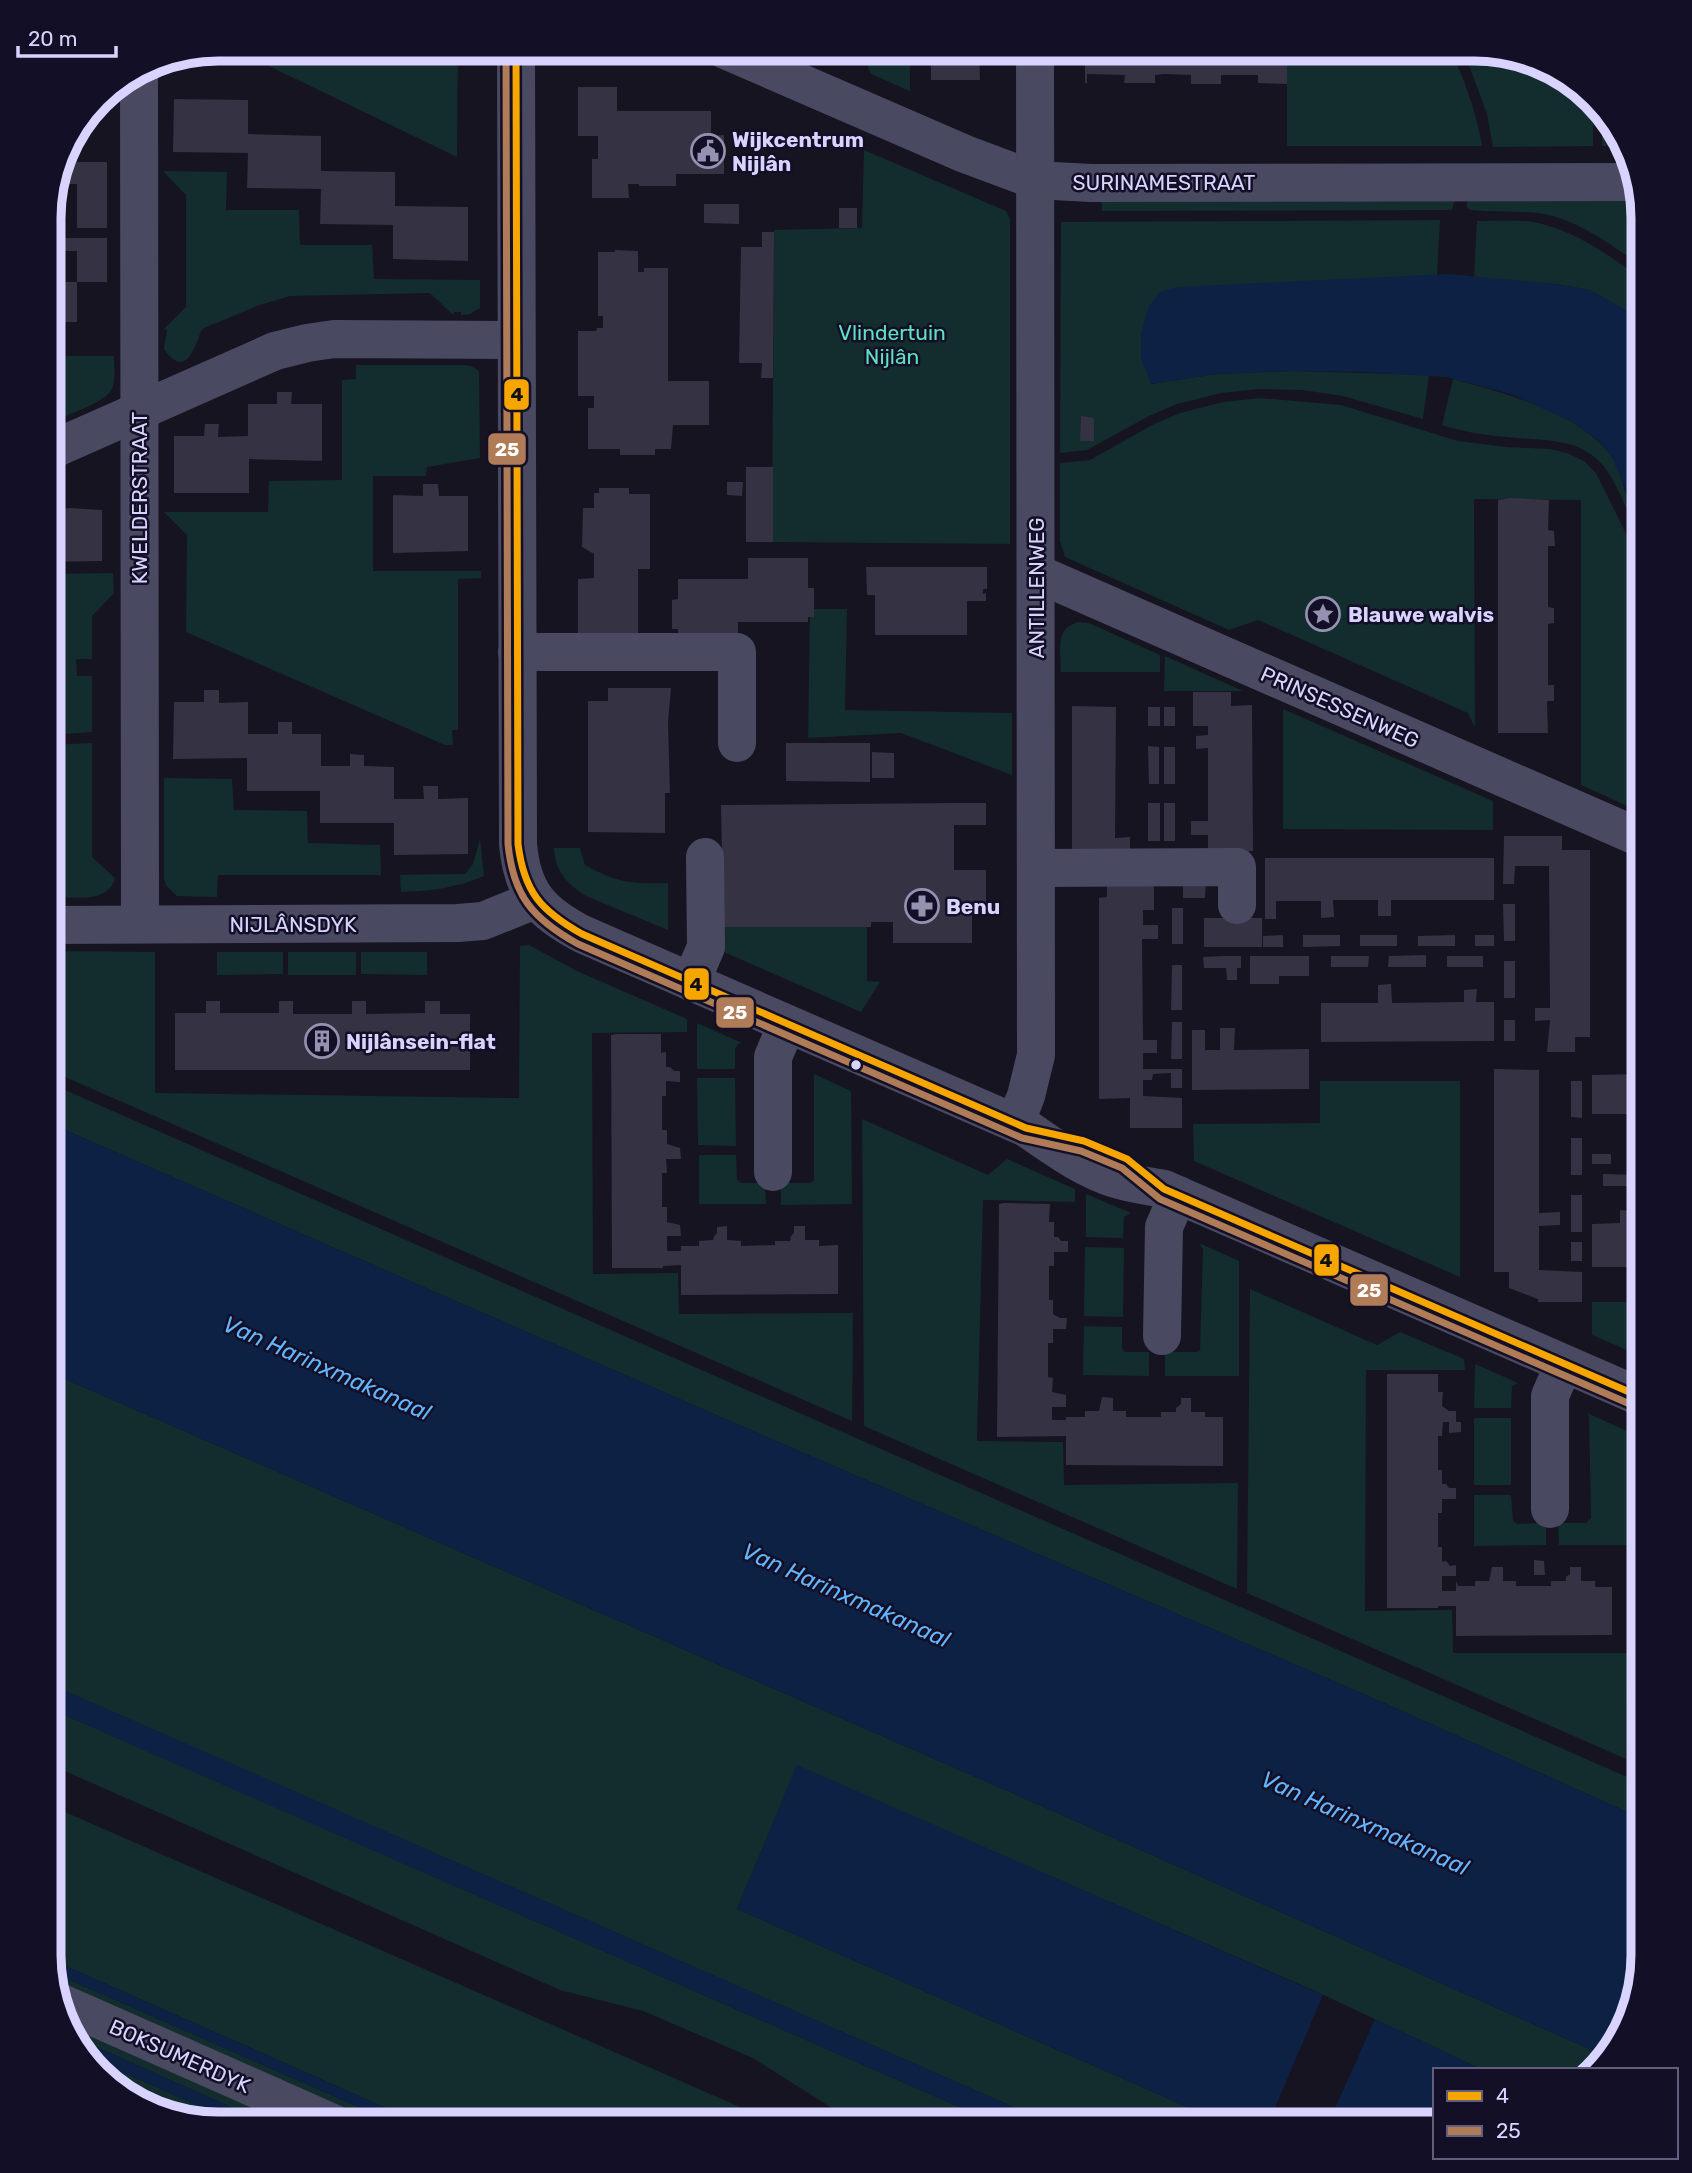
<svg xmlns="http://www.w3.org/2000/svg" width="1692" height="2173" viewBox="0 0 1692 2173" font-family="Rubik,sans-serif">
<rect width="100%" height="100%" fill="#161421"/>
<g fill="#132c2d">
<path d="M234,49H458L457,157Z"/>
<path d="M861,49H910V91L871,74Z"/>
<path d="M1287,49H1450C1465,81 1476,111 1482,146H1287Z"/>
<path d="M1463,49H1484L1559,72L1593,104V146L1493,147L1487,114Z"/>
<path d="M113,87V109H93L106,91Z"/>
<path d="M1602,112L1615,125L1621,146H1602Z"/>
<path d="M864,150L1006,211L1010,219V544L772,542L774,230L862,228Z"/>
<path d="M163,171L227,172L226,210H299L300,245H372L374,279L480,280V308L470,314L461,315V312H454L453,315L430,293L290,296L257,306L202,329C195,346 186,381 164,349L167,330L164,329L186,307V195Z"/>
<path d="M1101,195H1456L1452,210L1102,211Z"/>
<path d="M1467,195H1636L1643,218V268C1614,246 1574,217 1537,213C1515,211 1493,212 1471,210L1467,208Z"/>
<path d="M1440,220L1437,275L1160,292C1134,325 1144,346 1151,384L1216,374L1294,371L1429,375L1423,419L1343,396L1302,390L1260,389L1221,393L1177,404L1149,416L1087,450L1060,453L1061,222Z"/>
<path d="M1477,221C1497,221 1519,219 1538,223C1578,232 1610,256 1643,280V321L1590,290L1555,284L1474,278Z"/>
<path d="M49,356H114C114,366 116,379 112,389C105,403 64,416 49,423Z"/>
<path d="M356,365H463L471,366L479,371L480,458L427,467L426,476H373V571H481V578L458,579V730H452L453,745H445L186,632L187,535L164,512H268L269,481L342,480V380L356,379Z"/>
<path d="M1453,379C1502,392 1581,413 1611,456C1619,467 1622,483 1627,496C1634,513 1643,527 1643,546C1630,521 1622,491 1605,468C1581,436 1541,441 1506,437C1484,435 1463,432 1442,425Z"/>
<path d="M1260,398L1341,405L1458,441L1506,447L1550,449L1567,453L1584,461L1596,473L1643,568V805L1634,809L1581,785V500L1474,499L1475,728L1468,713L1258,620L1229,630L1065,557L1060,541V463L1090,460L1154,424L1180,413L1223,402Z"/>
<path d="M113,573L114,593L92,616V659H76L77,676H92V732L49,735V574Z"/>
<path d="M810,609H847L845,710L1012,713V775L901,733L808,738Z"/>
<path d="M1078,622L1089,623L1160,655V672H1061C1061,651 1054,629 1078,622Z"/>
<path d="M1165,656L1243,691H1164Z"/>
<path d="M1283,709L1493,801V830L1283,829Z"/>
<path d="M92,743V857L115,878C108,905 71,897 49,896V745Z"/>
<path d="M164,778L232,779L234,810L307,811L308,843L380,845L381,875L465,874L473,864L480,839L484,876C456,888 431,891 401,892L400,875H218L217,897L177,896L166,885L164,879Z"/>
<path d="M554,848H580L585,865C617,883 632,884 668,883V930L586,896C567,884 555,871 554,848Z"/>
<path d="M1627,860L1643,866V1037H1627Z"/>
<path d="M717,927H867V981L880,982L861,1012L717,949Z"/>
<path d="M529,945L577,971L687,1019V1032L592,1033L593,1274L678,1273L679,1314L853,1313L852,1421L49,1070V951L155,952V1093L519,1098L520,946Z"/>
<path d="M217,952H283V974L217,975Z"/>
<rect x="288" y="952" width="68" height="23"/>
<path d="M361,952H427V975L361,974Z"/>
<path d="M697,1023L742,1043L738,1044L735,1049V1069H697Z"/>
<path d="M814,1074L851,1091L852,1204L781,1205V1183H810L814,1180Z"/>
<path d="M697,1078H735L736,1146L698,1145Z"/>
<path d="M1320,1081H1460V1277L1194,1161L1193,1124L1320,1123Z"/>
<path d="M49,1083L1643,1784V1819L1382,1702L762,1435L49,1123Z"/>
<path d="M862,1119L988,1175L1007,1159L1075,1189V1202L983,1200L977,1441L1063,1442L1064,1485L1238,1483L1237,1589L864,1426Z"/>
<path d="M699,1155H736L737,1180L741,1183H765L766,1204H699Z"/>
<path d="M1086,1194L1131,1213L1124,1217L1123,1238L1086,1237Z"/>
<path d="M1199,1243L1239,1261V1376H1165V1352H1197L1200,1350L1203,1249Z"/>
<path d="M1085,1247L1124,1248L1123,1317L1084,1316Z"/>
<path d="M1250,1289L1377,1345L1400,1332L1464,1359L1465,1370H1366L1365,1611L1452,1610L1453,1653H1627L1626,1759L1247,1593Z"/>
<path d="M1592,1302H1643V1357L1592,1335Z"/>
<path d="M1084,1326L1122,1327V1348L1125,1352H1149V1376L1083,1375Z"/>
<path d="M1475,1364L1518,1383L1512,1386L1511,1408H1474Z"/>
<path d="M49,1372L1010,1792L1605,2056L1592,2070H1483L1315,1991L797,1766L737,1909L1226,2124H1052L49,1684Z"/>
<path d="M1587,1413L1627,1431V1545H1559L1558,1523H1586L1591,1518L1589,1416Z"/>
<rect x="1474" y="1418" width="37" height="67"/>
<path d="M1637,1460L1643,1462V1767L1637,1764Z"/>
<path d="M1474,1495H1511L1513,1521L1518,1524L1546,1523V1545L1474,1546Z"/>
<path d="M49,1708L998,2124H862L843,2115L753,2058L643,2011L560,1990L49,1764Z"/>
<path d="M49,1805L779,2124H422L50,1959Z"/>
<path d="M54,1973L397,2124H366L59,1989Z"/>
<path d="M68,2018L303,2124H269L74,2037Z"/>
<path d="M84,2055L239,2124H218L134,2102Z"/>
</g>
<g fill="#0d2144">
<path d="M1448,274L1555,284L1590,290L1642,319L1643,531L1612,457L1598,440L1574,423L1511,394L1446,377L1361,372L1294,371L1216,374L1151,384L1141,359V334L1149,306L1160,292L1178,287Z"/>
<path d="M49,1123L762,1435L1382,1702L1643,1819V1955L1621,2039L1605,2056L1010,1792L49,1372Z"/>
<path d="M49,1684L171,1737L1052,2124H998L162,1758L49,1708Z"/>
<path d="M797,1765L1323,1995L1268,2124H1226L737,1909Z"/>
<path d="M50,1959L422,2124H397L54,1973Z"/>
<path d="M1375,2019L1483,2070H1435V2124H1328Z"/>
<path d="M74,2037L269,2124H239L84,2055L77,2048Z"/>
</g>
<g fill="#343243">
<path d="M931,49H979L980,80H931Z"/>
<path d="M1085,49H1287V84L1258,83V75H1221V84H1191V75L1164,74L1155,75V83H1124L1125,75L1087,74V83H1085Z"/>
<path d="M578,87H617V111H711V136L724,135V174H676V186H639V184H628L629,198H592V159H598V136H578Z"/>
<path d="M174,99L248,100V134L321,136V171L395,172V206L468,207V261L393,259V225L320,224L321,189L247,188L248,153L173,152Z"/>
<path d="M66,144H77V162H107V228H77V184H60V199H51Z"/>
<path d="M704,204H739V224L704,223Z"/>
<rect x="839" y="208" width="18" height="20"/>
<path d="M49,215H64L63,228H49Z"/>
<path d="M762,232H774L773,378H761L762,363H739L741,247H762Z"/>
<path d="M61,238H107V282H77V251H61Z"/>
<path d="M615,250L638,251V272H644V268H668V381H709V425H673L671,449H655V455H620V449H588V408H594V396H578V331H596L597,328H603V316H598V252H615Z"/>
<path d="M49,258H58V282H77V322H49Z"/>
<path d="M277,392H292L291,404H322V461L249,459V493H174V436H204L205,424H219L218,437L248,436V404H277Z"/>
<path d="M1081,416L1094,418V441H1080Z"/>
<rect x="746" y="467" width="27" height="75"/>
<path d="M727,482H743L742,496L727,495Z"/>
<path d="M423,484H438L439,496H468V551L393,553V495L423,496Z"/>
<path d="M599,488H629V494H650V569H638V639H578V579L594,578V554L582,547L583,508H594V493H599Z"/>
<path d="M1511,498L1549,500L1548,530L1554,531L1555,546H1548V607L1554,608V623L1548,624V685H1554V701H1547L1548,733H1498V500Z"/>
<path d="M70,508L102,510V561L49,562V510Z"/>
<path d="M748,558H808V588H814V617H808V622H738V634H678V629H672V600L678,599V579H748Z"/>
<path d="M866,567H987V589H983V594L986,593V601H967V635H875V595H867Z"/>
<path d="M608,688H671L668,722L670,793H665V833L588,832V701H608Z"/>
<path d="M204,690H219V703L248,702V734H278V722H292V734H321V766H350V754L364,755V766L394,767V799H424L423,786H438V799L468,798V854L394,855V823H320V791H247V758L173,759L174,702H204Z"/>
<path d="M1193,692H1231V706L1252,705L1253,851H1249V861L1208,850V835H1191V821H1208V748L1196,749V736L1208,735V726H1193Z"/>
<path d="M1072,706L1116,707L1115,838L1130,837V857L1072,851Z"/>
<rect x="1148" y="707" width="12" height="19"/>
<rect x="1164" y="707" width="11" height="19"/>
<path d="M786,743H870V782L786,781Z"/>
<path d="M1148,746L1159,747V784H1149Z"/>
<rect x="1164" y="747" width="11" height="37"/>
<path d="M872,752L894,753V778H872Z"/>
<path d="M954,803H986V825H954V870H986V902H972V943H893V922H871V927H716L722,858L721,805Z"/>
<rect x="1148" y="803" width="12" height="38"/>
<rect x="1164" y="803" width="11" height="38"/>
<path d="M1504,836H1562V850H1590V1037H1575V1052H1547L1550,1020L1535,1021V1008H1550L1549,866H1515L1514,884H1503Z"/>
<path d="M1265,858H1494V900H1391V916H1378V900H1333L1334,917L1321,918V901H1276V919H1265Z"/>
<path d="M1154,875V910H1143V925H1158V939H1142L1143,1040H1157V1053H1143V1069H1182V1088H1171V1073L1153,1074L1152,1080H1143V1096L1182,1098V1128H1130V1098L1099,1099V898L1107,897V876Z"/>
<path d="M1183,878H1206L1205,898H1183Z"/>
<path d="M1503,904H1515V941H1504Z"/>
<rect x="1172" y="908" width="11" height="36"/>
<rect x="1204" y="918" width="58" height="29"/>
<path d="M1283,935V947H1263V936Z"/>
<path d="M1303,935H1340V946L1303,947Z"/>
<rect x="1360" y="935" width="37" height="11"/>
<path d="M1455,935V946H1418V936Z"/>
<rect x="1475" y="935" width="19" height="11"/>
<path d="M1426,955V967H1388L1389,956Z"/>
<path d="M1223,956H1241V968H1237V980H1227L1226,968H1204L1203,957Z"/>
<path d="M1250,956H1309V976H1279V984H1250Z"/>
<path d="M1331,956H1369L1368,967H1331Z"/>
<rect x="1447" y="956" width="36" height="11"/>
<rect x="1504" y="961" width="11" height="37"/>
<path d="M1172,965H1182V1010H1171Z"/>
<path d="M1391,984L1392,1003L1464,1002V990L1477,989L1476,1002H1494V1041L1321,1042V1003H1378V985Z"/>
<path d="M206,1001H220V1013H279V1001H293V1014H352V1001H366V1014L425,1013V1001H440V1014H470V1070H175V1013H206Z"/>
<rect x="1504" y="1020" width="11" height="21"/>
<path d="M1172,1022H1182V1059H1171Z"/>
<path d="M1220,1028H1235L1234,1050L1309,1049V1089L1192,1090V1030H1205V1050H1220Z"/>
<path d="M617,1034H661V1053L666,1052V1067H670L674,1071H680V1082L666,1081V1096H662V1130H667V1144L680,1148L681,1159H666L667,1173H662V1207H667V1222L680,1225L681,1236H667V1251H681V1246H699V1241L713,1240L714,1236L717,1233V1227L727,1226V1240L741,1241V1246L775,1245V1241H790L791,1236L794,1233V1226H805V1240H819V1246L838,1245V1294L681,1295V1265L663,1266V1268H612L611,1035Z"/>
<path d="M1494,1069L1539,1070V1213L1560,1212V1225L1539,1226V1270L1582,1272V1302H1538V1299L1509,1288V1272H1494Z"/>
<path d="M1643,1074V1114H1592V1075Z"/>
<path d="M1571,1081H1582V1118L1571,1117Z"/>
<rect x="1571" y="1138" width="11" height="37"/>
<rect x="1592" y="1154" width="19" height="10"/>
<rect x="1631" y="1154" width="12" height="11"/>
<path d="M1603,1174L1640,1175V1186H1603Z"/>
<rect x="1571" y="1195" width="11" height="37"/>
<path d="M1004,1203L1050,1204L1049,1222H1054V1237H1058L1061,1241H1068V1252H1054V1266H1049V1300H1053V1314L1060,1318H1067L1066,1329H1053V1343H1048V1377L1053,1378L1052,1392L1066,1395V1407H1052V1420H1066V1417H1085V1411H1099L1102,1397L1113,1398V1411H1126V1417H1161V1412H1176V1408L1181,1404V1398H1191V1412H1205V1417H1223V1466L1066,1465V1436L997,1437L999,1204Z"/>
<path d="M1620,1210L1634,1211V1223L1643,1224V1267H1592V1224L1620,1223Z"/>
<rect x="1571" y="1242" width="11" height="19"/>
<path d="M1387,1374H1438V1392H1443L1442,1406L1449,1411H1456V1422H1461V1432L1449,1433V1422H1443L1442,1436H1438V1470H1442V1484H1446L1449,1488H1456V1499H1442V1513H1438V1547H1442V1562L1446,1561L1450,1566L1456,1565V1576H1442V1591H1456V1581L1458,1586H1475V1581H1489L1492,1567H1503V1581H1516V1586H1551V1581H1566V1577L1570,1574V1567H1581V1581H1595V1587H1612V1635L1456,1636V1606H1438V1608H1387Z"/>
<path d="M1534,1560L1544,1561L1545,1575H1534Z"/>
</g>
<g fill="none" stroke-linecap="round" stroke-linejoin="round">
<g stroke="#4a4962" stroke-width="38">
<path d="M516,49L518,844C522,892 540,912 582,934L1026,1128C1054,1147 1083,1169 1116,1179C1131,1184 1148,1186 1164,1189L1643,1398"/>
<path d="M723,49L965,154L1035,180L1091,183L1632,182"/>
<path d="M139,71L140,924"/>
<path d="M49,451L275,351L307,343L334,339L516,340"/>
<path d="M1036,573L1643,839"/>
<path d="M517,652H737V743"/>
<path d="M1036,868L1237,867V905"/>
<path d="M49,925L458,923L483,921L535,900"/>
<path d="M691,982L706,947L705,857"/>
<path d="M1015,1123L1026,1096L1036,1055L1035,49"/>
<path d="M773,1172V1057L787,1024"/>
<path d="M1162,1336L1164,1227L1178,1195"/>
<path d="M1550,1509V1396L1564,1364"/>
<path d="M64,2004L335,2124"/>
</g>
<g stroke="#130f26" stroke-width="12">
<path id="bus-1" d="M516,49L518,844C524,892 541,911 582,934L1026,1128L1084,1141L1127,1159L1164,1189L1643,1398"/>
</g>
<g stroke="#130f26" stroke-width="12">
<path id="bus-2" d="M506,49L508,844C513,896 533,919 578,944L1022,1138L1081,1151L1122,1168L1160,1199L1639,1408"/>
</g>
<use href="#bus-1" stroke="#f7a600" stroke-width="7"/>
<use href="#bus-2" stroke="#b07c57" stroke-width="7"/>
</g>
<defs>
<g id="civic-ring" transform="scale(1.75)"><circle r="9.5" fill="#130f26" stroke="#9591b1" stroke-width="1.5"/><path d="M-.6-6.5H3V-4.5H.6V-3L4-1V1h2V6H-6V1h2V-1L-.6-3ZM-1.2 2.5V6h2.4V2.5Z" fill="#9591b1"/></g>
<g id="sight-ring" transform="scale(1.75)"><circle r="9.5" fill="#130f26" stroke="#9591b1" stroke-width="1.5"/><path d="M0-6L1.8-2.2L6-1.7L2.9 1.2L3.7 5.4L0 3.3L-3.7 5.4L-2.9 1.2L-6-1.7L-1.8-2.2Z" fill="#9591b1"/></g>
<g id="pharmacy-ring" transform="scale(1.75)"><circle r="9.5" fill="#130f26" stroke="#9591b1" stroke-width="1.5"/><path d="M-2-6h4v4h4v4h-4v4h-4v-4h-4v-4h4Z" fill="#9591b1"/></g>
<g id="building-ring" transform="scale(1.75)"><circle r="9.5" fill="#130f26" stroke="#9591b1" stroke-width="1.5"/><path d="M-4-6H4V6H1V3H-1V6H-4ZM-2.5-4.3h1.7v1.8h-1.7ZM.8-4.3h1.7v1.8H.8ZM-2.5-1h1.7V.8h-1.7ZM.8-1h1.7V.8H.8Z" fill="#9591b1"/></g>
</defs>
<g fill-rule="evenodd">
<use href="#civic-ring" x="708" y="151"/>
<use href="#sight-ring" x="1323" y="614"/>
<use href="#pharmacy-ring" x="922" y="906"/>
<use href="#building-ring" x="322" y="1041"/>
</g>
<circle fill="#d9d4ff" stroke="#130f26" stroke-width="2.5" cx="856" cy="1065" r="6"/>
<g text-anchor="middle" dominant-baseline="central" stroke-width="5" stroke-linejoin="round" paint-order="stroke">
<g font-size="21" font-weight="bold" fill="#d9d4ff" stroke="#130f26" text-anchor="start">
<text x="732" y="139">Wijkcentrum<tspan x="732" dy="24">Nijlân</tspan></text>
<text x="1348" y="614">Blauwe walvis</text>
<text x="946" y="906">Benu</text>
<text x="346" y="1041">Nijlânsein-flat</text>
</g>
<g font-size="21" fill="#d9d4ff" stroke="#130f26">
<text x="1164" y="182">SURINAMESTRAAT</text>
<text transform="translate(139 498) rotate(-90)">KWELDERSTRAAT</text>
<text transform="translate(1036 588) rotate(-90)">ANTILLENWEG</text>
<text transform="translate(1340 707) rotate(24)">PRINSESSENWEG</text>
<text x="293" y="924">NIJLÂNSDYK</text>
<text transform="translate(180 2056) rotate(24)">BOKSUMERDYK</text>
</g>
<g font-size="21" fill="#5fe0c0" stroke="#130f26">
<text x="892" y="332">Vlindertuin<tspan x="892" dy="24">Nijlân</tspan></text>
</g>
<g font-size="23" font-style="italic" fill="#62b6ff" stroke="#130f26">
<text transform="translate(327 1368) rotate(24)">Van Harinxmakanaal</text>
<text transform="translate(846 1595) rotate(24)">Van Harinxmakanaal</text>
<text transform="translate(1365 1823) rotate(24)">Van Harinxmakanaal</text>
</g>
</g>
<path d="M0 0H1692V2173H0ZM218 61H1474A157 157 0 0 1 1631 218V1955A157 157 0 0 1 1474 2112H218A157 157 0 0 1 61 1955V218A157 157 0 0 1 218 61Z" fill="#130f26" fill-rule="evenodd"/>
<path fill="none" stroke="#d9d4ff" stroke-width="9" d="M218 61H1474A157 157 0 0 1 1631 218V1955A157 157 0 0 1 1474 2112H218A157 157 0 0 1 61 1955V218A157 157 0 0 1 218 61Z"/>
<g stroke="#130f26" stroke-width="2.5">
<rect x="503" y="378" width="27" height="33" rx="7" fill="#f7a600"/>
<rect x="487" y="432" width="40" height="34" rx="7" fill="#b07c57"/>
<rect x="683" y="967" width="27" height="34" rx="7" fill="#f7a600"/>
<rect x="715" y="996" width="40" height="33" rx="7" fill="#b07c57"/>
<rect x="1313" y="1243" width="27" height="34" rx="7" fill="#f7a600"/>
<rect x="1349" y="1273" width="40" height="34" rx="7" fill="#b07c57"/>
</g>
<g font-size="19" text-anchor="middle" font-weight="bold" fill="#fff">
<text x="507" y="456">25</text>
<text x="735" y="1019">25</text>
<text x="1369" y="1297">25</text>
</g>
<g font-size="19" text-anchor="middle" font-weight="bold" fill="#111">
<text x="517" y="401">4</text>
<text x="696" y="991">4</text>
<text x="1326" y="1267">4</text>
</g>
<rect x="1433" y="2068" width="245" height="91" fill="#130f26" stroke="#625e7d" stroke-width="2"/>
<rect x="1447" y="2091" width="35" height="10" fill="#f7a600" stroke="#625e7d" stroke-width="2"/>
<text x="1496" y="2103" font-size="21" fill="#d9d4ff">4</text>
<rect x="1447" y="2126" width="35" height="10" fill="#b07c57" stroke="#625e7d" stroke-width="2"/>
<text x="1496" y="2138" font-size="21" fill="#d9d4ff">25</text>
<path d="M18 46v10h98v-10" fill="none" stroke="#d9d4ff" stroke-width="3.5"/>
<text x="28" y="46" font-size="21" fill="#d9d4ff" stroke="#130f26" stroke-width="5" paint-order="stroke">20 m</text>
</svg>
